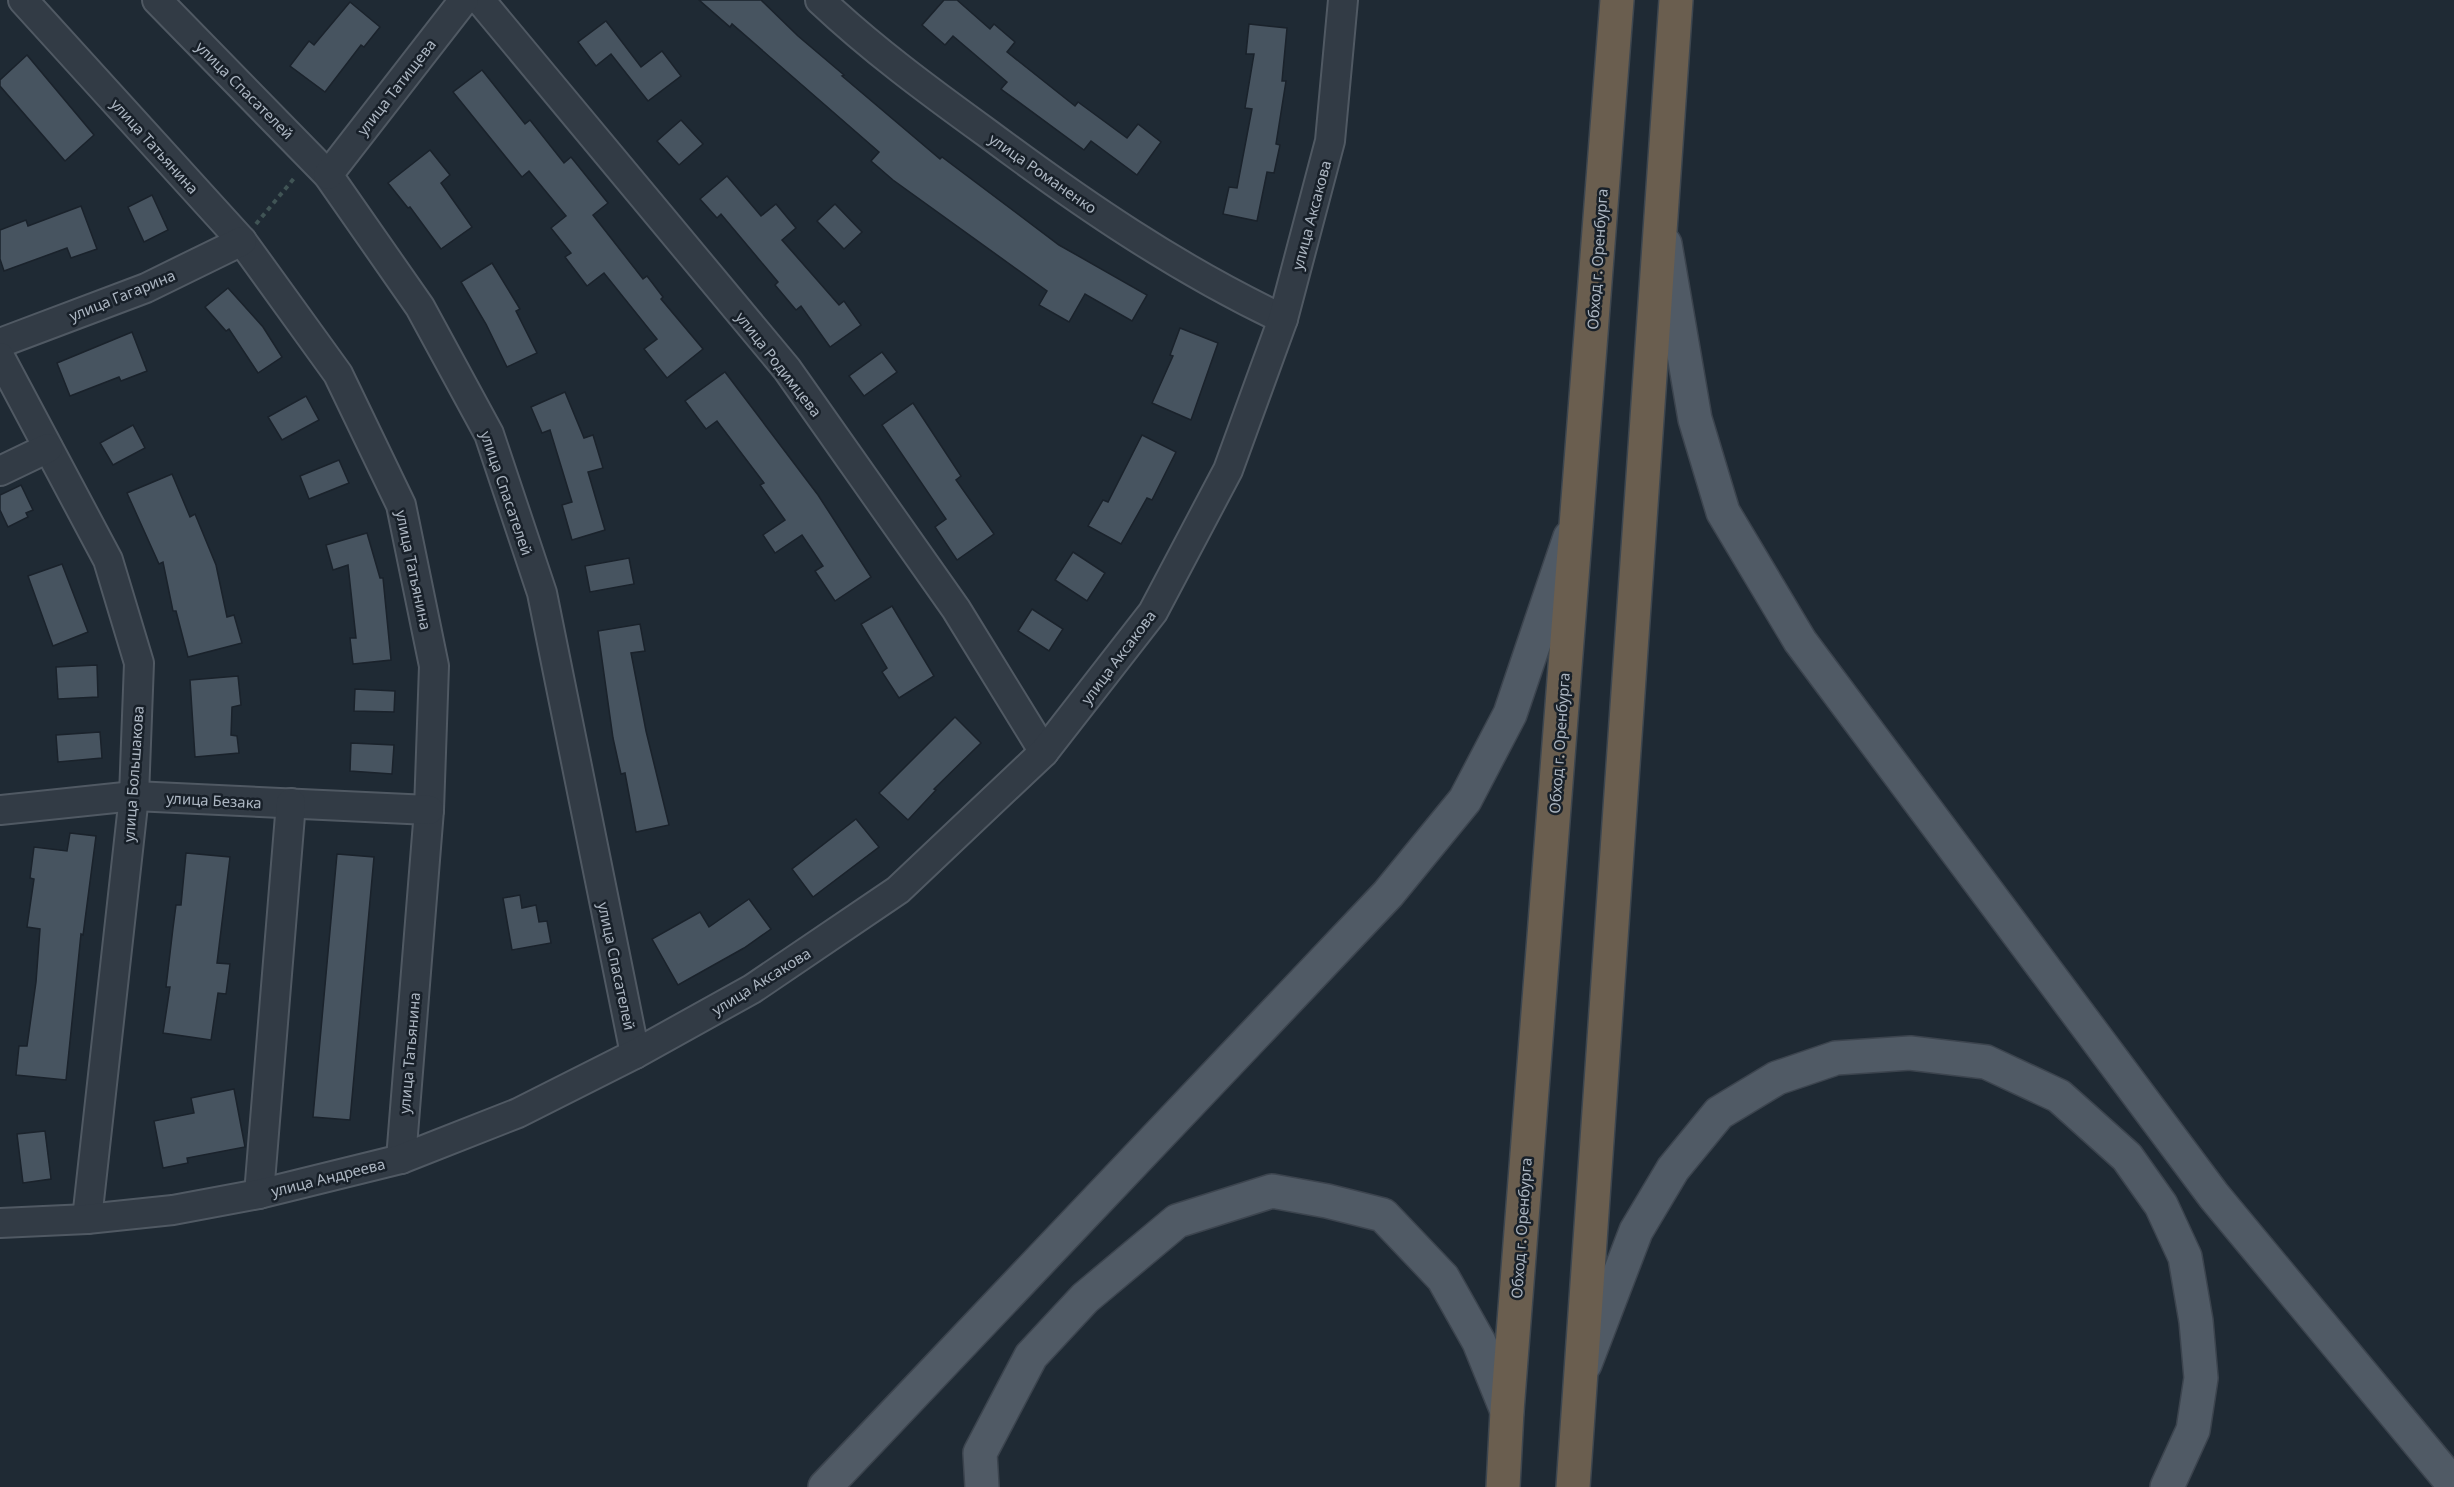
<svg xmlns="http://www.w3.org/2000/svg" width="2454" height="1487" viewBox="0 0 2454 1487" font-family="'Noto Sans',sans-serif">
<rect width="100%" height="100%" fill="#1f2a34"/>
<g fill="#475460" stroke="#1a222b" stroke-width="1.5">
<path d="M699,0H761L798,36L844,75L842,76L940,159L942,157L1059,245L1147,295L1132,321L1085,294L1069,322L1039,305L1047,291L893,180L871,161L879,152L732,24L730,27Z"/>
<path d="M944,0H957L990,29L994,24L1015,42L1007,52L1075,106L1078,102L1127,138L1138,124L1161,142L1137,175L1091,141L1084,150L1001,89L1007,82L953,36L945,45L922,25Z"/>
<path d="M350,2L380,27L364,47L361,45L325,92L290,66L309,41L314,45Z"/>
<path d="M606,21L641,67L662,51L681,76L648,101L611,54L596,66L578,42Z"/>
<path d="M1249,24L1287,28L1282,81H1286L1276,144L1280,145L1274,173L1267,172L1257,221L1223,214L1229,187L1237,188L1252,109L1245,108L1254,54H1246Z"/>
<path d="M27,55L94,135L65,161L0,86V80Z"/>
<path d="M482,70L525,124L530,120L564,163L571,157L608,203L593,215L643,279L647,276L663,297L661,299L703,349L667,378L644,349L657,339L604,273L587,286L565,257L571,253L551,228L566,216L529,171L522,177L453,92Z"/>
<path d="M681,120L703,144L679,165L657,141Z"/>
<path d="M430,150L450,175L441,183L472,227L441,249L410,207L408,208L388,183Z"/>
<path d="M727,176L761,216L776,204L796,228L782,240L839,305L844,301L861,325L830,347L801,306L796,310L775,285L778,282L721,214L717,218L700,199Z"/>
<path d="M152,195L168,230L144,242L128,207Z"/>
<path d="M835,204L862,232L844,249L817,221Z"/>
<path d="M81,206L97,249L71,258L67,248L4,271L0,259V230L26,220L28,226Z"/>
<path d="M492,263L520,309L516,311L537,353L507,367L486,324L461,282Z"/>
<path d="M228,288L263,327L282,357L258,373L229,329L226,331L205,307Z"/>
<path d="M1180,328L1218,343L1191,420L1152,403L1173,356L1170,355Z"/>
<path d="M132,332L147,371L121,381L119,377L70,396L57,363Z"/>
<path d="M882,352L897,372L864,396L849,376Z"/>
<path d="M725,372L818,495L871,577L835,601L815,571L823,566L802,535L775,553L763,535L785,520L760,485L764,483L717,421L706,429L685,401Z"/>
<path d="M565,392L584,438L593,435L603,468L588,472L605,530L572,540L562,505L572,502L550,430L542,433L531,407Z"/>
<path d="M306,396L319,420L282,440L268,417Z"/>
<path d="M913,403L961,476L956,480L994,534L957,560L935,527L946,519L882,425Z"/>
<path d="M133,425L145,448L113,465L100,443Z"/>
<path d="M1142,435L1176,452L1152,500L1147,498L1121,544L1088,526L1103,500L1108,502Z"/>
<path d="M339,460L349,483L309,499L300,476Z"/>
<path d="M172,474L190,517L195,514L216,565L227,617L234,615L242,643L188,657L176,611H173L163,562L159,564L127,493Z"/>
<path d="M21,485L33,510L26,513L28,517L8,527L0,510V495Z"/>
<path d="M367,533L380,578H383L391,660L353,664L350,638H356L348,565L333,570L326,545Z"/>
<path d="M1073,552L1105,573L1087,601L1055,580Z"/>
<path d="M629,558L634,584L590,592L585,566Z"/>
<path d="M62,564L88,632L53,646L28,576Z"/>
<path d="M892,606L934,676L899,698L882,672L887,668L861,624Z"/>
<path d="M1032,609L1063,629L1049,651L1018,631Z"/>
<path d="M640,624L645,651L631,653L646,731L669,825L636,832L625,773L621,774L613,738L598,631Z"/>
<path d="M97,665L98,697L58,699L56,667Z"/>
<path d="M238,676L241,705L232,707L231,735L237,736L239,753L195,757L190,680Z"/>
<path d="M355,689L395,691L394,712L354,711Z"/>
<path d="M955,717L981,743L934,789L936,790L908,820L879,793Z"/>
<path d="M100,732L102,758L58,762L56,735Z"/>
<path d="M351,743L394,745L392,774L350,771Z"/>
<path d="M856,819L879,847L813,897L792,869Z"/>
<path d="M70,833L96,836L83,935L81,934L66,1080L16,1075L19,1046H27L36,982L40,929L27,927L34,879L30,878L34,847L67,851Z"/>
<path d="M186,853L230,857L217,963L230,964L226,994L218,993L211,1040L163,1033L170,987H166L173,928L176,905H181Z"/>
<path d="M337,854L374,857L350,1120L313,1117Z"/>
<path d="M520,895L522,908L536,905L539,922L547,921L551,943L512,950L503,898Z"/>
<path d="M749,899L771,929L744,948L678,985L652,939L700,912L709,927Z"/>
<path d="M234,1089L245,1147L187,1158L188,1163L163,1168L154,1121L194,1113L191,1098Z"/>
<path d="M45,1131L51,1179L23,1183L17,1134Z"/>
</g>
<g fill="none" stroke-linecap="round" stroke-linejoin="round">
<g stroke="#505963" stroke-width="32">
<g id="minor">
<path d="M23,0L242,241L338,374L401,505L434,666L429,810L401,1159"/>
<path d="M157,0L328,175L420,307L489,434L542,593L635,1054"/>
<path d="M480,0L787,369L956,609L1044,752"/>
<path d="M820,0C872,49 929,91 987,133C1081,203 1177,269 1283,319"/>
<path d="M328,175L464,0"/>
<path d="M0,343L146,288L242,241"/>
<path d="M0,357L108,560L139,663L134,796L87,1219"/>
<path d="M0,471L48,448"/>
<path d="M0,810L134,796L429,810"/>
<path d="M259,1194L291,803"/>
<path d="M0,1223L87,1219L173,1210L259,1194L401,1159L518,1113L635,1054L752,989L898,890L1044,752L1153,612L1228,470L1283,319L1330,141L1343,0"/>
</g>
</g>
<g stroke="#3c444e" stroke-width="36">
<g id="major">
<path d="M1665,244L1695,419L1723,512L1800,641L2214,1196L2454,1485"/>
<path d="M1585,1364L1636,1231L1673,1169L1719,1113L1777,1078L1836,1058L1910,1053L1986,1062L2059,1096L2127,1157L2161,1205L2185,1257L2196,1321L2201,1378L2193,1430L2167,1487"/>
<path d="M825,1487L1388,894L1465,800L1510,714L1570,537"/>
<path d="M982,1487L980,1453L1031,1356L1085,1298L1177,1221L1272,1191L1327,1201L1383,1215L1443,1278L1479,1342L1507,1411"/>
</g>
</g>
<g stroke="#3d464f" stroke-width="36">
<g id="highway">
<path d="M1503,1487L1507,1411L1617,0"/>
<path d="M1573,1487L1676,0"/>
</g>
</g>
<path stroke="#405455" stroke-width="4" stroke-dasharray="4.5 4.5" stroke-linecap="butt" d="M256,224L296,176"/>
<use href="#minor" stroke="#323b45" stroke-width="28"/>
<use href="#major" stroke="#505a65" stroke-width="33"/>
<use href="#highway" stroke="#6a5e4f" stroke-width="33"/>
</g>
<g text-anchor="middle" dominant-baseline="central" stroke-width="5" stroke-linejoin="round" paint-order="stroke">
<g font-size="15" fill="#acb6c2" stroke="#182029">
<text transform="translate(396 87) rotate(-52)">улица Татищева</text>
<text transform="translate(245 90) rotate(45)">улица Спасателей</text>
<text transform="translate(155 146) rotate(48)">улица Татьянина</text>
<text transform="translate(1043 173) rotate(35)">улица Романенко</text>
<text transform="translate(1311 215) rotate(-75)">улица Аксакова</text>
<text transform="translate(1597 259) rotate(-86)">Обход г. Оренбурга</text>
<text transform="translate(122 295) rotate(-22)">улица Гагарина</text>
<text transform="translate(779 364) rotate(52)">улица Родимцева</text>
<text transform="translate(507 493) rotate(71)">улица Спасателей</text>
<text transform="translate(414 570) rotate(78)">улица Татьянина</text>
<text transform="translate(1118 657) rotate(-53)">улица Аксакова</text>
<text transform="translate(1559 743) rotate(-86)">Обход г. Оренбурга</text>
<text transform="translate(133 774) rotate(-86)">улица Большакова</text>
<text transform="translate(214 800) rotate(3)">улица Безака</text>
<text transform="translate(617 966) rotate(78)">улица Спасателей</text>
<text transform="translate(761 981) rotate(-32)">улица Аксакова</text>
<text transform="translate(409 1053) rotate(-85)">улица Татьянина</text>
<text transform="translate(328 1177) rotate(-14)">улица Андреева</text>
<text transform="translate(1521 1228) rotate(-86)">Обход г. Оренбурга</text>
</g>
</g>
</svg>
